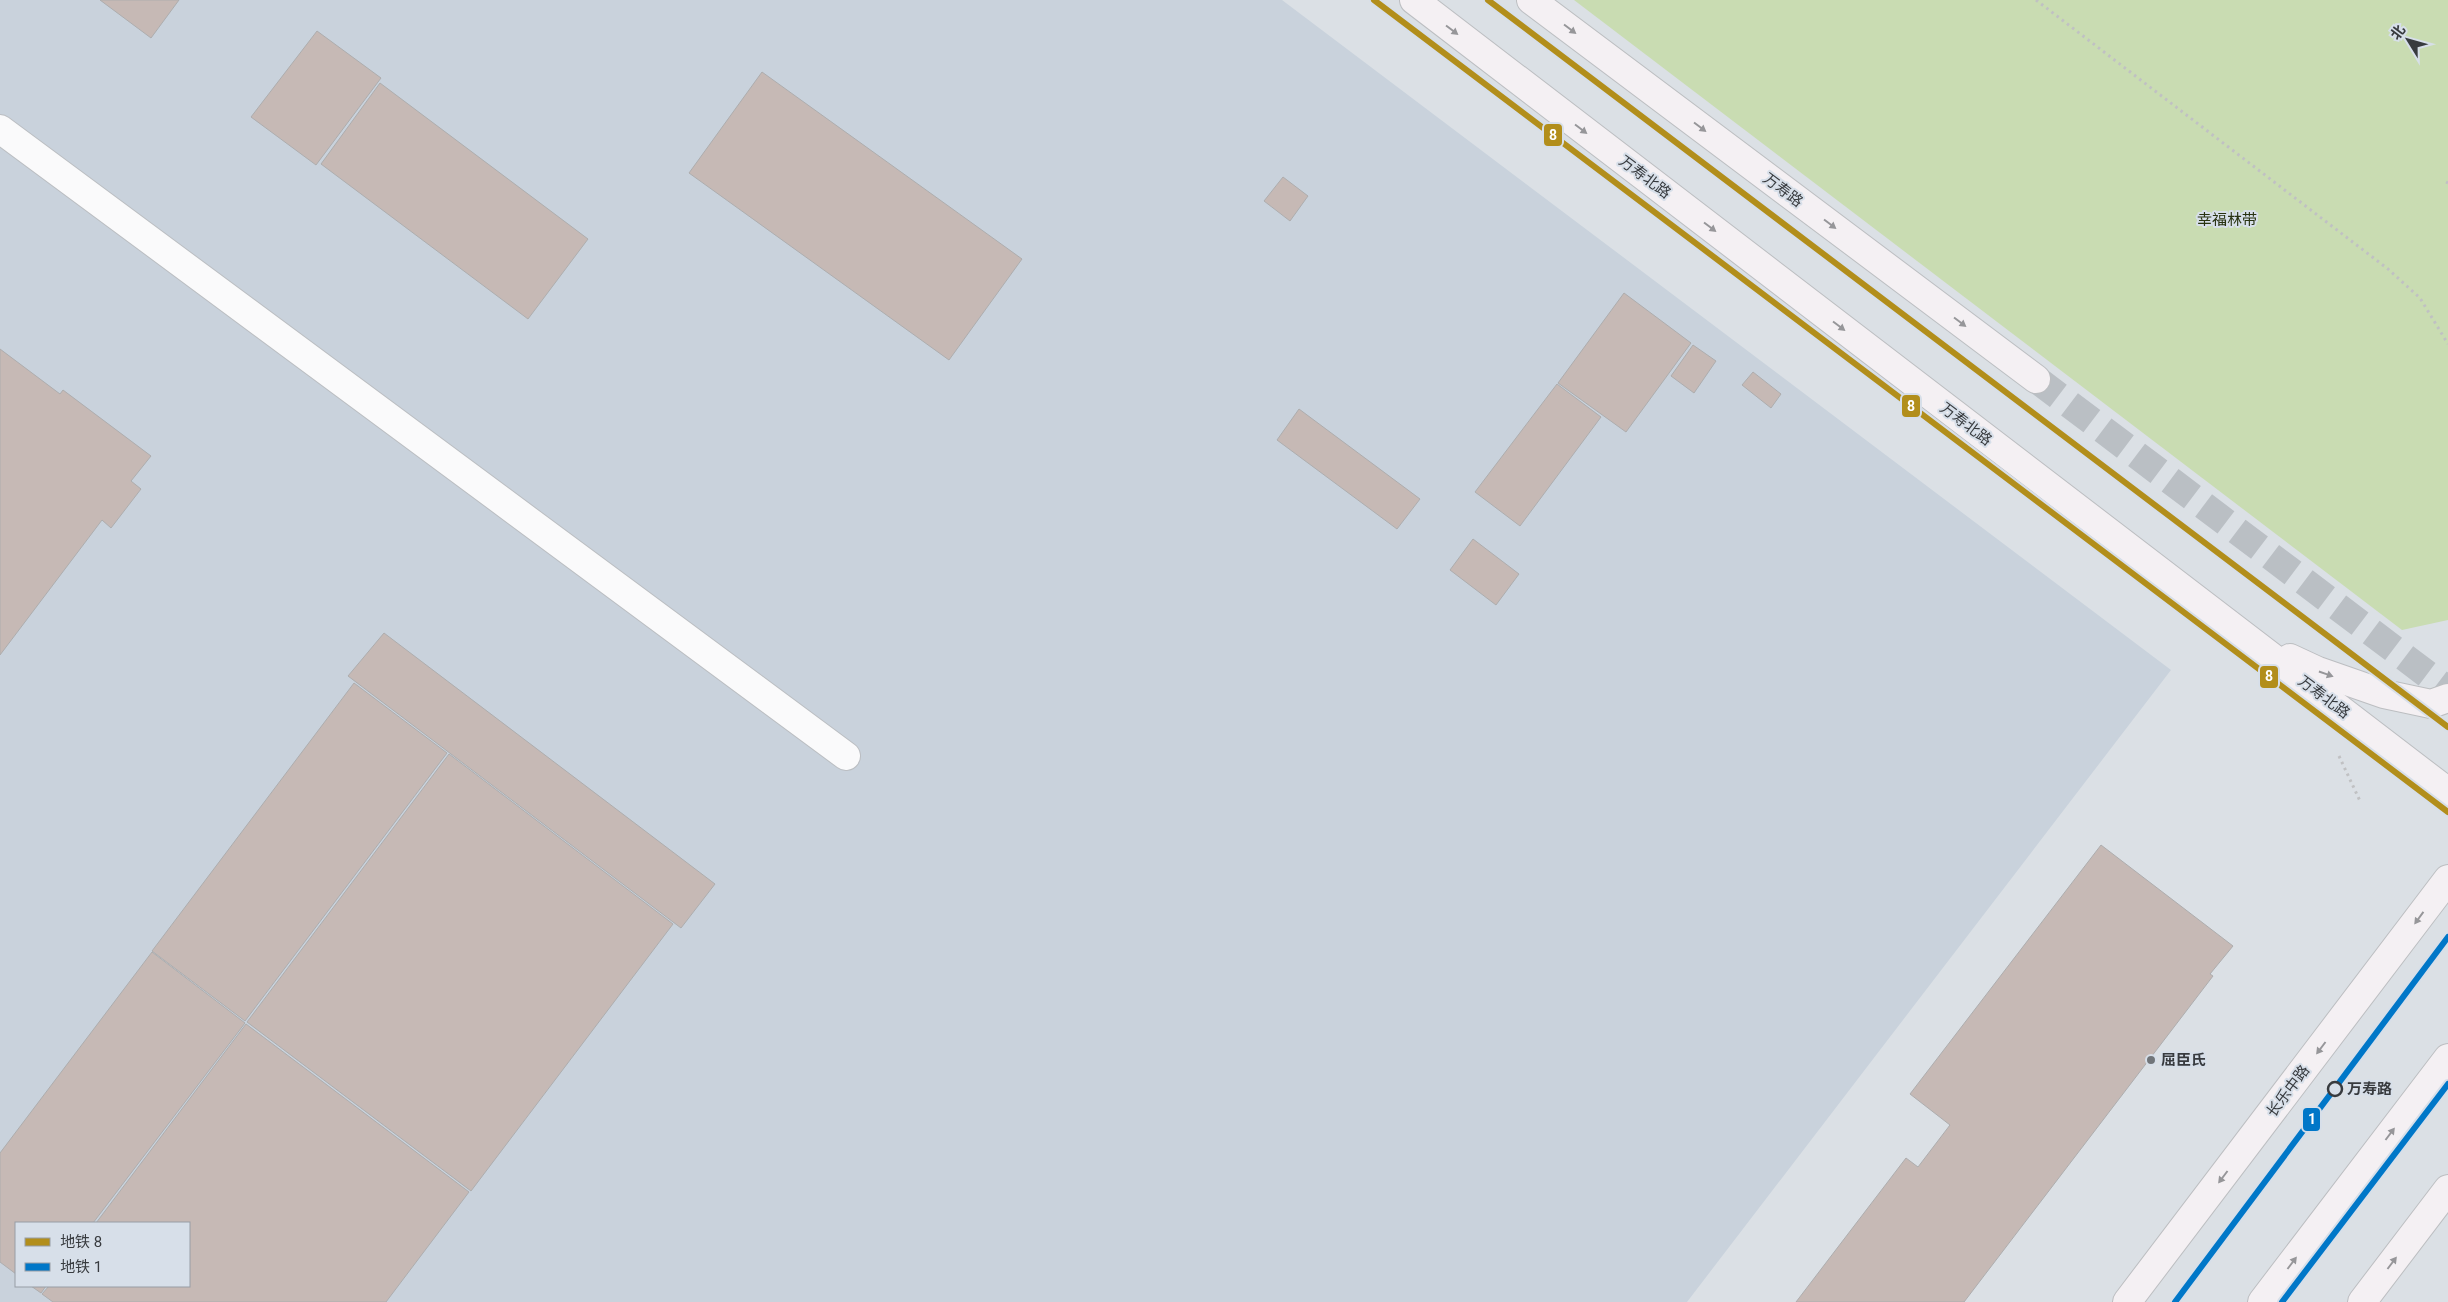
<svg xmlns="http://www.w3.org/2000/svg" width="2448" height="1302" viewBox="0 0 2448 1302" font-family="Roboto,'Noto Sans SC',sans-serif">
<rect width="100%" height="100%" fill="#dbe0e5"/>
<path fill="#c9d2dc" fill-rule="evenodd" d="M0,0H1282L2171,670L1687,1302H0ZM16,1223H189V1286H16Z"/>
<path fill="#c9dcb2" d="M1574,0H2448V620L2402,630Z"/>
<g fill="#c6b9b5" stroke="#adadae">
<path d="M100,0H179L151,38Z"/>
<path d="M317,31L381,78L316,165L251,117Z"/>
<path d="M762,72L1022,259L949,360L689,173Z"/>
<path d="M380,83L588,239L528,319L321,164Z"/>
<path d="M1283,177L1308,196L1290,221L1264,201Z"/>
<path d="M1624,293L1691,343L1626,432L1558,383Z"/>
<path d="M1693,345L1716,361L1694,393L1671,376Z"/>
<path d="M0,349L60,394L63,390L151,456L131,481L141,489L111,528L102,520L0,655Z"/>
<path d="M1753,372L1781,394L1771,408L1742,385Z"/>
<path d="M1557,384L1601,417L1520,526L1475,492Z"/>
<path d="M1299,409L1420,499L1397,529L1277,440Z"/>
<path d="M1473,539L1519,574L1496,605L1450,570Z"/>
<path d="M384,633L715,884L681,928L348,676Z"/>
<path d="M354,683L447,753L245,1021L152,951Z"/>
<path d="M449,754L673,924L471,1191L247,1022Z"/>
<path d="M2101,845L2233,946L2210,974L2213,976L1964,1302H1796L1906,1158L1918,1167L1950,1125L1910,1094Z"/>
<path d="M152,952L245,1023L93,1223H16V1274L0,1262V1153Z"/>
<path d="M246,1024L469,1192L386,1302H53L42,1294L49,1286H189V1223H96Z"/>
<path d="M31,1286H46L41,1293Z"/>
</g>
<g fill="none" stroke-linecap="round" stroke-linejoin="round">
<path stroke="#babfc4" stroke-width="28" stroke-dasharray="28 14" stroke-linecap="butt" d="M2036,379L2448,690"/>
<g stroke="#bbbec2" stroke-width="30">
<path id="minor" d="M0,129L846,756"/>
</g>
<g stroke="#bcbec1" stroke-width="30">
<g id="major">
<path d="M1414,0L2448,792"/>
<path d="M1531,0L2036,379"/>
<path d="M2290,658L2318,671L2384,694L2431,704L2448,698"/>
<path d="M2127,1302L2448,879"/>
<path d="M2262,1302L2448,1058"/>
<path d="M2362,1302L2448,1189"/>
</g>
</g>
<g stroke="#c0c1c3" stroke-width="3" stroke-dasharray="2.5 4" stroke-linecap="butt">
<path d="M2036,0L2388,269L2420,298L2448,344"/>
<path d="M2446,182L2448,183"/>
<path d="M2339,756L2360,801"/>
</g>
<use href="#minor" stroke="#fafafb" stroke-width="28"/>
<use href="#major" stroke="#f4f0f3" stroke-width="28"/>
<g stroke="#d7dfe9" stroke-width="10">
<g id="metro-1">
<path d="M1374,0L2448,812"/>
<path d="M1488,0L2448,727"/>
</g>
</g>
<g stroke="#d7dfe9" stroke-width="10">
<g id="metro-2">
<path d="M2175,1302L2448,937"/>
<path d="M2282,1302L2448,1084"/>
</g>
</g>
<use href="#metro-1" stroke="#b28e1b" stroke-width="6"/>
<use href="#metro-2" stroke="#0077c8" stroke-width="6"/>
</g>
<defs><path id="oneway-solid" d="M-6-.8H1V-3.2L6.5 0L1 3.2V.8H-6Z" transform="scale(1.25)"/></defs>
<g fill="#969699">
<use href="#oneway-solid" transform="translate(1570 29) rotate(37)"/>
<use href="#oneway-solid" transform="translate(1452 30) rotate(37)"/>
<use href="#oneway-solid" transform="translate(1700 127) rotate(37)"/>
<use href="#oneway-solid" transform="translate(1581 129) rotate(37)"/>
<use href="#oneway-solid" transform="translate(1830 224) rotate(37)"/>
<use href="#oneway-solid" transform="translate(1710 227) rotate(37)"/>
<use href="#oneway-solid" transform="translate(1960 322) rotate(37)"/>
<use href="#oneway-solid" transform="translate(1839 326) rotate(37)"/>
<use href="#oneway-solid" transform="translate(2326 674) rotate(19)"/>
<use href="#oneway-solid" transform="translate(2419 918) rotate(126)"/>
<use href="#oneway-solid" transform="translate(2321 1048) rotate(127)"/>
<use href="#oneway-solid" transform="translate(2390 1134) rotate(-53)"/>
<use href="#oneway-solid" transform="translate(2223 1177) rotate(127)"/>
<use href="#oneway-solid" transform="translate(2292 1263) rotate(-53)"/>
<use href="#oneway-solid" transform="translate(2392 1263) rotate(-53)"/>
</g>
<circle fill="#717579" stroke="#d7dfe9" stroke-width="2" cx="2151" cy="1060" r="5"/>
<circle fill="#d7dfe9" stroke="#383b3f" stroke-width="2.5" cx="2335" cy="1089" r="7"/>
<g text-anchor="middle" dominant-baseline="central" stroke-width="4" stroke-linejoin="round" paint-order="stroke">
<g font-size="15" fill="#383b3f" stroke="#d7dfe9">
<text transform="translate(1645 177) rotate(37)">万寿北路</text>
<text transform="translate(1783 190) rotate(37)">万寿路</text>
<text transform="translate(1966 424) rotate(37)">万寿北路</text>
<text transform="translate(2324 697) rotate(37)">万寿北路</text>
<text transform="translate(2288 1091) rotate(-53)">长乐中路</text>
</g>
<g font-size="15" fill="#283311" stroke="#d7dfe9">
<text x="2227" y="220">幸福林带</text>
</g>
<g font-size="15" font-weight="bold" fill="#383b3f" stroke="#d7dfe9" text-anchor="start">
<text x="2161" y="1060">屈臣氏</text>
</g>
<g font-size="15" font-weight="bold" fill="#383b3f" stroke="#d7dfe9" text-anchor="start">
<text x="2347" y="1089">万寿路</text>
</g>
</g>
<g stroke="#d7dfe9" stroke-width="2">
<rect x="1543" y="123" width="20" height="24" rx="5" fill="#b28e1b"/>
<rect x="1901" y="394" width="20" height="24" rx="5" fill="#b28e1b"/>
<rect x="2259" y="665" width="20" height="24" rx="5" fill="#b28e1b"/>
<rect x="2302" y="1107" width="19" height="25" rx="5" fill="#0077c8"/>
</g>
<g font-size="14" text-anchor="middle" font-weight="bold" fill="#fff">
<text x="1553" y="140">8</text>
<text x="1911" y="411">8</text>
<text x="2269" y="681">8</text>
<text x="2312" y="1124">1</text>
</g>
<rect x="15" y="1222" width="175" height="65" fill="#d7dfe9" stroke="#979da5"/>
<rect x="25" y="1238" width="25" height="8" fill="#b28e1b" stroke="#979da5"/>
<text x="60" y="1247" font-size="15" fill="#383b3f">地铁 8</text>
<rect x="25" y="1263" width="25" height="8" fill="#0077c8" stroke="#979da5"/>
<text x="60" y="1272" font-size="15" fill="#383b3f">地铁 1</text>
<g transform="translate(2408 40) rotate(307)" stroke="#d7dfe9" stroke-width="4" paint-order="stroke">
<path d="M0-4L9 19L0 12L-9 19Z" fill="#383b3f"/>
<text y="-8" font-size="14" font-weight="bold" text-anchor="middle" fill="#383b3f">北</text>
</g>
</svg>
